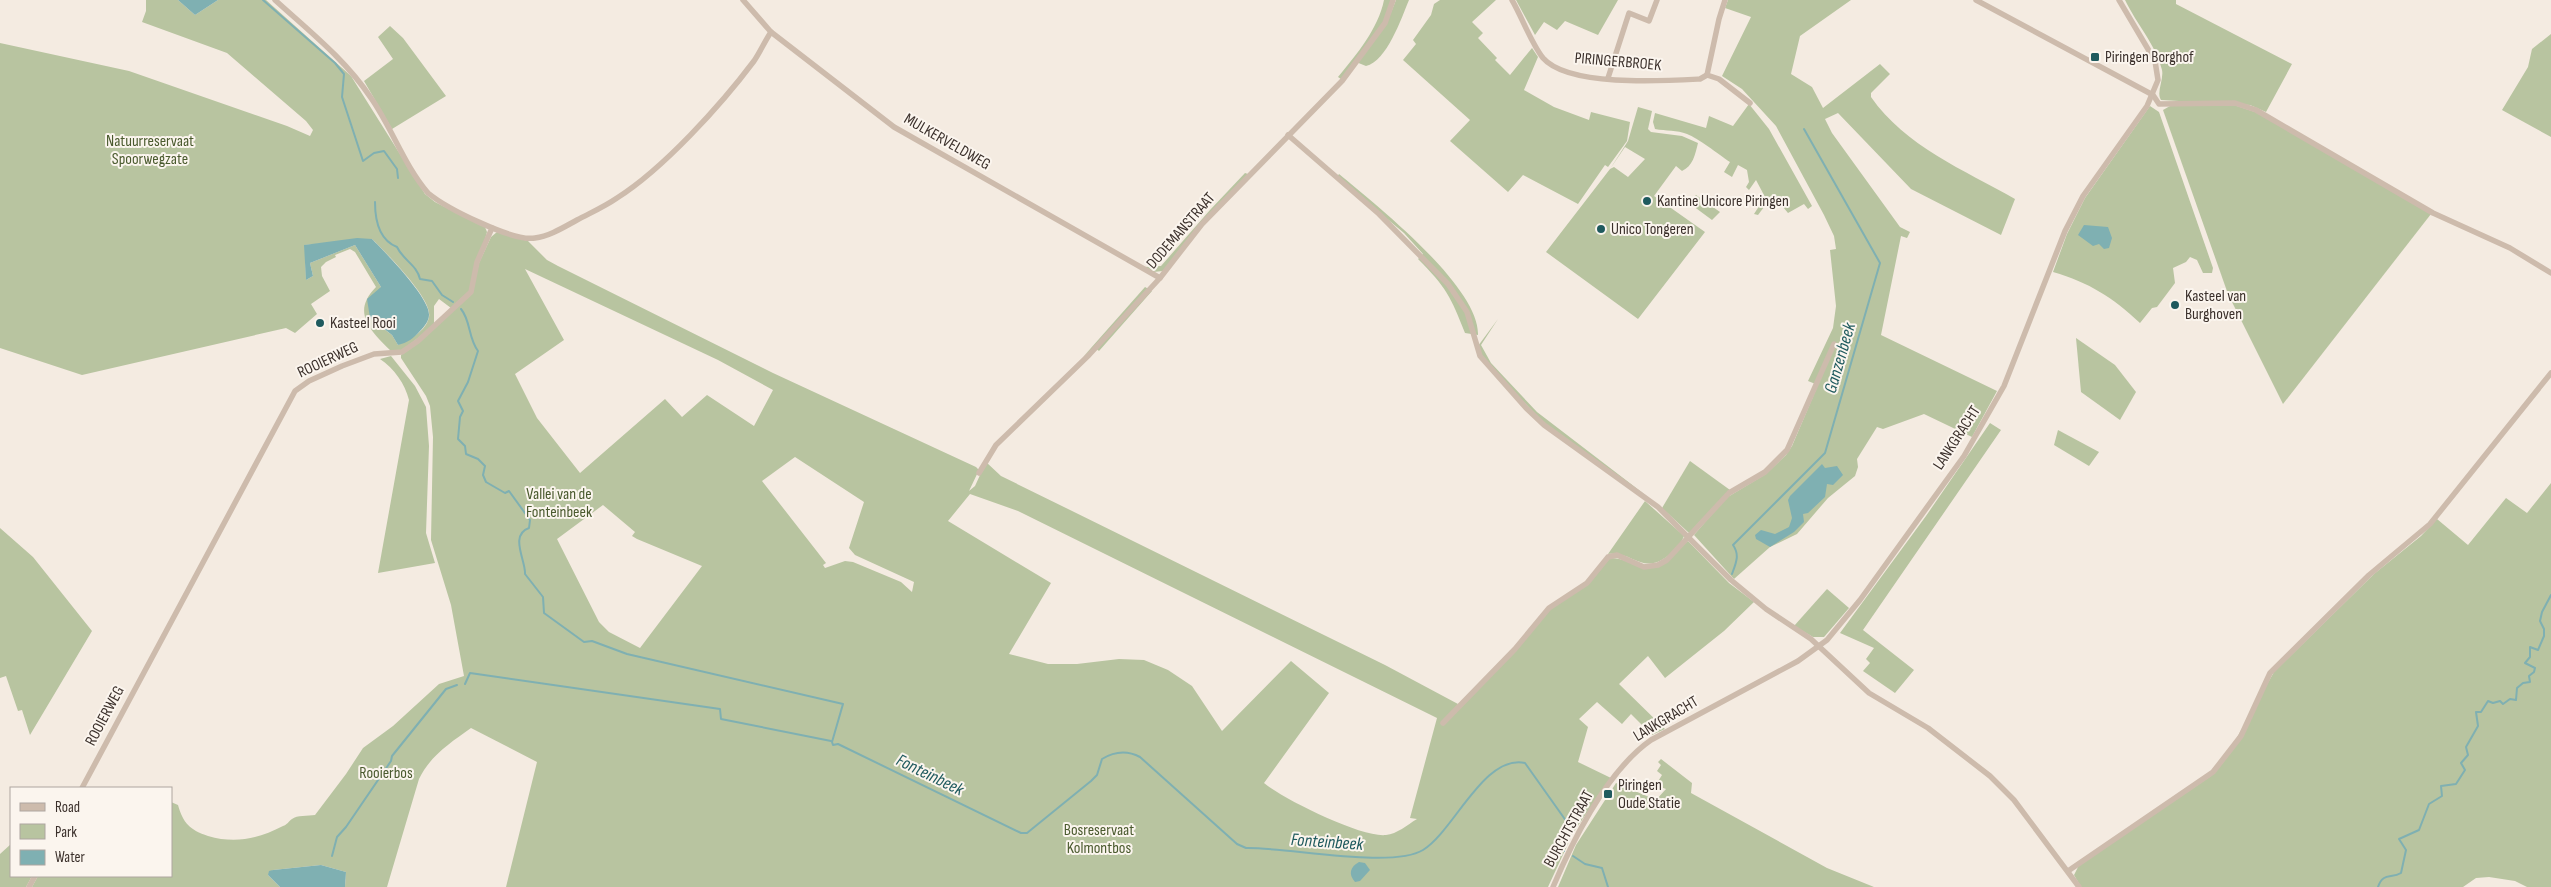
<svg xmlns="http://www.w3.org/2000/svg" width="2551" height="887" viewBox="0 0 2551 887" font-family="'Sofia Sans Condensed',sans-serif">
<rect width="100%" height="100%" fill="#f4ebe1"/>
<g fill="#b8c4a0" fill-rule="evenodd">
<path d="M146,0H178L195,15L218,0H266L351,76L425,194L435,202L485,227L487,232L471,289L451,308L439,299L434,306V325L403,350L391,351C370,331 351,312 376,287L355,252L350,249L335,255L336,257L326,262L321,267L322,276L330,291L311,304L317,314L295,333L286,328L82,375L0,348V43L129,71L287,126L310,136L313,130L306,121L227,53L142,22L146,11ZM372,239C385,252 433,299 429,317C426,332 409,339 398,345L392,335L376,323L381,287L355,245L310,263L313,276L306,280L305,245Z"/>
<path d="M1384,0H1393L1390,15L1396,0H1409C1401,19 1387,61 1366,66L1356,62L1341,79L1338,77C1357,54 1378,29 1384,0Z"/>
<path d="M1440,0H1496L1472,22L1483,33L1478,38L1497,58L1495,60L1510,75L1532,48L1538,57L1524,90L1554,107L1589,120L1591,112L1630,122L1627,141L1608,167L1605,165L1578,204L1523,175L1508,192L1450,141L1470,120L1403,60L1416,44L1413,40L1431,15L1434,4Z"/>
<path d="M1516,0H1618L1598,35L1565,21L1557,30L1544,22L1535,35Z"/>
<path d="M1728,0H1851L1800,36L1791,74L1812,87L1823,108L1880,64L1890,74L1871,93V97C1905,146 1964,170 2015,199L2001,235L1911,189L1838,113L1825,119L1832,133L1900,227L1910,232L1907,238L1901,236L1881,335L1997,391L1972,437L1924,414L1883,429L1877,427L1857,459L1858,467L1855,476L1828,498L1797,534L1770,547L1734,579L1694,535L1726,498L1766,474L1786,455L1792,446L1818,385L1808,381L1833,328L1836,306L1830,250L1836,249L1834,236L1824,215L1776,126L1742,89L1722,76L1751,17L1725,8Z"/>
<path d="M2125,0H2176V4L2292,64L2266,112L2250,105L2161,100C2156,92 2164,80 2162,70C2156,45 2136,23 2125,0Z"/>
<path d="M390,26L403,38L446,96L392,129L364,81L393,59L378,37Z"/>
<path d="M2551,34V137L2502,110L2528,67L2532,49Z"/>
<path d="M1749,104L1769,129L1812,206L1808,209L1804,204L1788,213L1773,195L1758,215L1754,214L1765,197L1756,180L1749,190L1746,187L1749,182L1747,170L1738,165L1732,177L1724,172L1730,162C1718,154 1698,138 1687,134C1677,130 1666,131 1655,129L1653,122L1655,113L1706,128L1709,116L1733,126Z"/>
<path d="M2234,105L2258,113L2431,214L2283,404L2228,294L2163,110L2170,106Z"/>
<path d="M2150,106L2159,112L2213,268L2212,273H2203L2197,260L2190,257L2186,262L2173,268L2175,283L2157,307L2152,308L2140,323C2112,297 2090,283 2053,272L2067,234L2085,198Z"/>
<path d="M1638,107L1652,111L1648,129L1651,132L1682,136L1698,143C1695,155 1693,166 1682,171L1676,166L1654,196L1705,232L1638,319L1546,252L1610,169L1628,141ZM1625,147L1645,159L1628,177L1614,167L1610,169Z"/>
<path d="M1245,173L1248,174L1163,271L1153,272L1144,267L1161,266L1210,210Z"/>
<path d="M1339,174C1375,204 1480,287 1478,335L1465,333C1451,297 1446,287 1418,259L1423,254L1404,233L1337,177Z"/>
<path d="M1696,195L1720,212L1712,220L1689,203Z"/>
<path d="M497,232L528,241L547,260L558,266L773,373L976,467L979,470L969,491L975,486L986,462L1001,476L1385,665L1458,704L1446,722L1555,604C1584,590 1589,581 1610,558C1624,557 1636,568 1651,568L1688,541L1729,583L1754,602L1724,631L1665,678L1648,656L1619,684L1665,729L1652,735L1631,714L1622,724L1597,702L1579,719L1588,727L1578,762L1611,778L1573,833L1548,887H506L537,762L471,728C450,743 430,756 419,779L387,887H345L346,872L321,865L273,870L268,875L280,887H32L38,876H171V802L178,805C183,823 190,830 208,836C235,844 258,839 283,826C287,825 289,821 292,819C297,815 308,816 315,815L346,774L363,748L393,726L439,684L464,676L451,605L431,540L433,437L430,406L426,396L401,358V355L472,294L479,263L491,237ZM525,269L718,360L773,390L754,426L707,395L682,417L665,399L580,473L537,418L515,374L564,340ZM795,457L864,502L849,548L855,555L914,582L912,592L901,582L853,562L845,561L825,568L823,565L826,563L762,481ZM970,494L1018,511L1437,718L1410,818L1417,819C1407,825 1397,834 1386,835C1362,838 1283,799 1264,783L1329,693L1291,661L1222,731L1192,686L1168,670L1144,660L1119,659L1077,664H1048L1009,654L1051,583L948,521ZM603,505L635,532L632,536L637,539L702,566L640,648L609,632L599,622L557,539Z"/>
<path d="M1145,287L1152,291L1099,351L1094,347L1083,357Z"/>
<path d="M1498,319L1481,345L1491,363L1537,412L1648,497L1544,423L1485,362L1478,346Z"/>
<path d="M2076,338L2115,365L2136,392L2120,420L2081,392Z"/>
<path d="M391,356L415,386L426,407L429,446L426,533L435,563L378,573L409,400C405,384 394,368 380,359Z"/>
<path d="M1990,423L2001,430L1863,630L1914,670L1895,693L1863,671L1870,663L1866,659L1874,648L1840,633L1926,516Z"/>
<path d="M2058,430L2099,452L2089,466L2054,445Z"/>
<path d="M1690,461L1730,490L1689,533L1662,508Z"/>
<path d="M2551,483V887H2527L2515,881L2489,877L2476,878L2463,887H2081L2074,875L2079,865L2211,776L2222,764L2274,672L2374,574L2421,536L2437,519L2468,545L2506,498L2527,513Z"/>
<path d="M1645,501L1684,536C1681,544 1676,549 1670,554C1643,577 1634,551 1608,554Z"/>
<path d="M0,528L33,557L92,631L30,735L22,710L18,711L6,676L0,678Z"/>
<path d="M1827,589L1849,608L1824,637H1813L1794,626Z"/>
<path d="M1661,759L1692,783L1691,793L1827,868L1874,887H1558L1576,845L1616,783L1656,800L1666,789L1658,786L1657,783L1662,775L1657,771L1661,765L1658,762Z"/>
<path d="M11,844V876H32L26,887H0V854Z"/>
</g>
<g fill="#7fb0b2">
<path d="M178,0H218L195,15Z"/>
<path d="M2084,225L2108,227L2112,238L2109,248L2104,249L2099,244L2093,246L2078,235Z"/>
<path d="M357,238L372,239C385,252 430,298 429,315C429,321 424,327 420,331C414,338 407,343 398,345L392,335L370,318L367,299L381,287L355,245L310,263L313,276L306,280L304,245Z"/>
<path d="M1822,464L1825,468L1837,466L1843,475L1833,485L1827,484L1825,497L1808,513L1803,514L1804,522L1794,532L1770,547L1756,539L1755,535L1761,530L1775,534L1789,527L1792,518L1788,500L1790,496Z"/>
<path d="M1359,862L1365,863L1370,870L1360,881L1355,882C1348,874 1350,867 1359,862Z"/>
<path d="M321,865L346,872L345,887H280L268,875L269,871L273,870Z"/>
</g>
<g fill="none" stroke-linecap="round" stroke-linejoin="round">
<g stroke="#7fb0b2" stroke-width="2">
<path d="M263,0L335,63L344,74L342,97L363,161L374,153L384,151L397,169L398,178"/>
<path d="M375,202C375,220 379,240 397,247C403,260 417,265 420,279L432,281L442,295L453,302"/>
<path d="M461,309C471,321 468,338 478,351L468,382L458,401L463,411L460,417L458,439L465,446L466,454L478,459L485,466L483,475L486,482L505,493L509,491L530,520L529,528C509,535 526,561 525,574L543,597L544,613L584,642L592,641L627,654L843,704L832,742L833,745L838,744L1021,833H1027L1091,781L1097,775L1102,759C1115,751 1127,750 1140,757L1237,844L1246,848C1287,847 1392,869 1423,850C1454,831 1484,754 1525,763L1569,825L1560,849L1564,851"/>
<path d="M1732,574C1736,563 1740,555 1733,545L1825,453L1880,263L1804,129"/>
<path d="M465,684L470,673L720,709L721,719L831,741"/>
<path d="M332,856L337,837L346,827L391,761L392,756L446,689L457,685"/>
<path d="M1573,856L1585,864L1602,868L1608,887"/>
<path d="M2378,887C2383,872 2391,879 2401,873L2406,850L2399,839L2419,830L2429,804L2442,796L2441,786L2456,784L2465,770L2461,763L2468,755L2466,747L2478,726L2476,712H2481L2488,701L2493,703L2500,701L2503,704L2510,699L2516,700L2517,688L2523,683L2530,682L2529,676L2534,672L2535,668L2525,663L2530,657V647L2538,650L2544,636V629L2540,621L2542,612L2551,595"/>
</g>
<g stroke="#cdbbac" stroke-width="5.5">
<path d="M275,0C309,31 345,59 371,98C392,128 404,165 428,193C446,208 513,242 535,238C550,236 564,227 577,220C590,213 604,207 617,198C663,169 721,105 754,61C760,52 765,41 771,32"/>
<path d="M743,0L771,32L894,127L1160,278"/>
<path d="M1512,0C1522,17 1531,43 1543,58C1568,87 1664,81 1700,79L1707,75L1719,79L1750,103"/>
<path d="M1976,0L2153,95L2159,104L2235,103L2256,110L2433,213L2510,248L2551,273"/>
<path d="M1707,75L1719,19L1725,0"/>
<path d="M1608,78L1629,13L1649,21L1657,0"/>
<path d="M1288,135L1379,214L1448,284L1467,312L1480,356L1526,408L1544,425L1658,507L1731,580L1766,609L1811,639L1869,693L1928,728L1990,776L2014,800L2079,887"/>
<path d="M979,473L996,445L1089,355L1160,278L1202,224L1342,81L1385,23L1393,0"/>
<path d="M1443,723L1515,649L1549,608L1587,583L1608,557L1617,555L1644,567L1658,565L1667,560L1729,493L1765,472L1787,450L1834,344"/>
<path d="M82,788L295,391L309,381L342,366L374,354L402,352L418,341L471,292L477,262L492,228"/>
<path d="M2068,871L2213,772L2241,736L2270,673L2369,575L2430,524L2551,373"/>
<path d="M29,887L35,876"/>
<path d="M1553,887C1573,840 1608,770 1651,740L1798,661L1827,640L1860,600L1964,456L2004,386L2065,231L2083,196L2147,106L2158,80L2155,61L2119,0"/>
</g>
</g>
<g fill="#1f5a5e" stroke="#fbf5ee" stroke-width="2">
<rect x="2090" y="52" width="10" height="10" rx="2.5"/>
<circle cx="1647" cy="201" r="5"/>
<circle cx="1601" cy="229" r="5"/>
<circle cx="2175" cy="305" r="5"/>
<circle cx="320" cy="323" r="5"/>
<rect x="1603" y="789" width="10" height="10" rx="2.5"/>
</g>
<g text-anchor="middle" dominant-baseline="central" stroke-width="4" stroke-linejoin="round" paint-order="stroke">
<g font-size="16" fill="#3b302b" stroke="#fbf5ee" text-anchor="start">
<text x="2105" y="57">Piringen Borghof</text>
<text x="1657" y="201">Kantine Unicore Piringen</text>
<text x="1611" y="229">Unico Tongeren</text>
<text x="2185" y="296">Kasteel van<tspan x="2185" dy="18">Burghoven</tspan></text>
<text x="330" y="323">Kasteel Rooi</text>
<text x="1618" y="785">Piringen<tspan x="1618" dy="18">Oude Statie</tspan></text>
</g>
<g font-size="16" fill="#3b302b" stroke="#fbf5ee">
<text transform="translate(1618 62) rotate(5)">PIRINGERBROEK</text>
<text transform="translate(947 142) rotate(30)">MULKERVELDWEG</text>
<text transform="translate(1181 231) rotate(-49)">DODEMANSTRAAT</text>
<text transform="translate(328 360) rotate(-25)">ROOIERWEG</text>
<text transform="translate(1957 438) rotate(-57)">LANKGRACHT</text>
<text transform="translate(105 716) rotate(-62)">ROOIERWEG</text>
<text transform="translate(1666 719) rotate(-31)">LANKGRACHT</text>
<text transform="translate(1569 829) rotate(-61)">BURCHTSTRAAT</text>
</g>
<g font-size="16" fill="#4a5a2e" stroke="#fbf5ee">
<text x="150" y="141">Natuurreservaat<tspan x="150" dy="18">Spoorwegzate</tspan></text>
<text x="559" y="494">Vallei van de<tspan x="559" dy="18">Fonteinbeek</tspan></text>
<text x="386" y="773">Rooierbos</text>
<text x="1099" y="830">Bosreservaat<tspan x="1099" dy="18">Kolmontbos</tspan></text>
</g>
<g font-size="18" font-style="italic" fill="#1f5a5e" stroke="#fbf5ee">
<text transform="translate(1840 358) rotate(-74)">Ganzenbeek</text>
<text transform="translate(930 775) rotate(26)">Fonteinbeek</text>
<text transform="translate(1327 842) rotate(4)">Fonteinbeek</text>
</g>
</g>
<rect x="10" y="787" width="162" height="90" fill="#fbf5ee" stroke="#aea6a0"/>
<rect x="20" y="803" width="25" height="8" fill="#cdbbac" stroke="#aea6a0"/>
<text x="55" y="812" font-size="15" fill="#3b302b">Road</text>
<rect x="20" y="824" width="25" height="15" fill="#b8c4a0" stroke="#aea6a0"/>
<text x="55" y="837" font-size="15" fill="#3b302b">Park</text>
<rect x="20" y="850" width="25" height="15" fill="#7fb0b2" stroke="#aea6a0"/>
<text x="55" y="862" font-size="15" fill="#3b302b">Water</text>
</svg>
